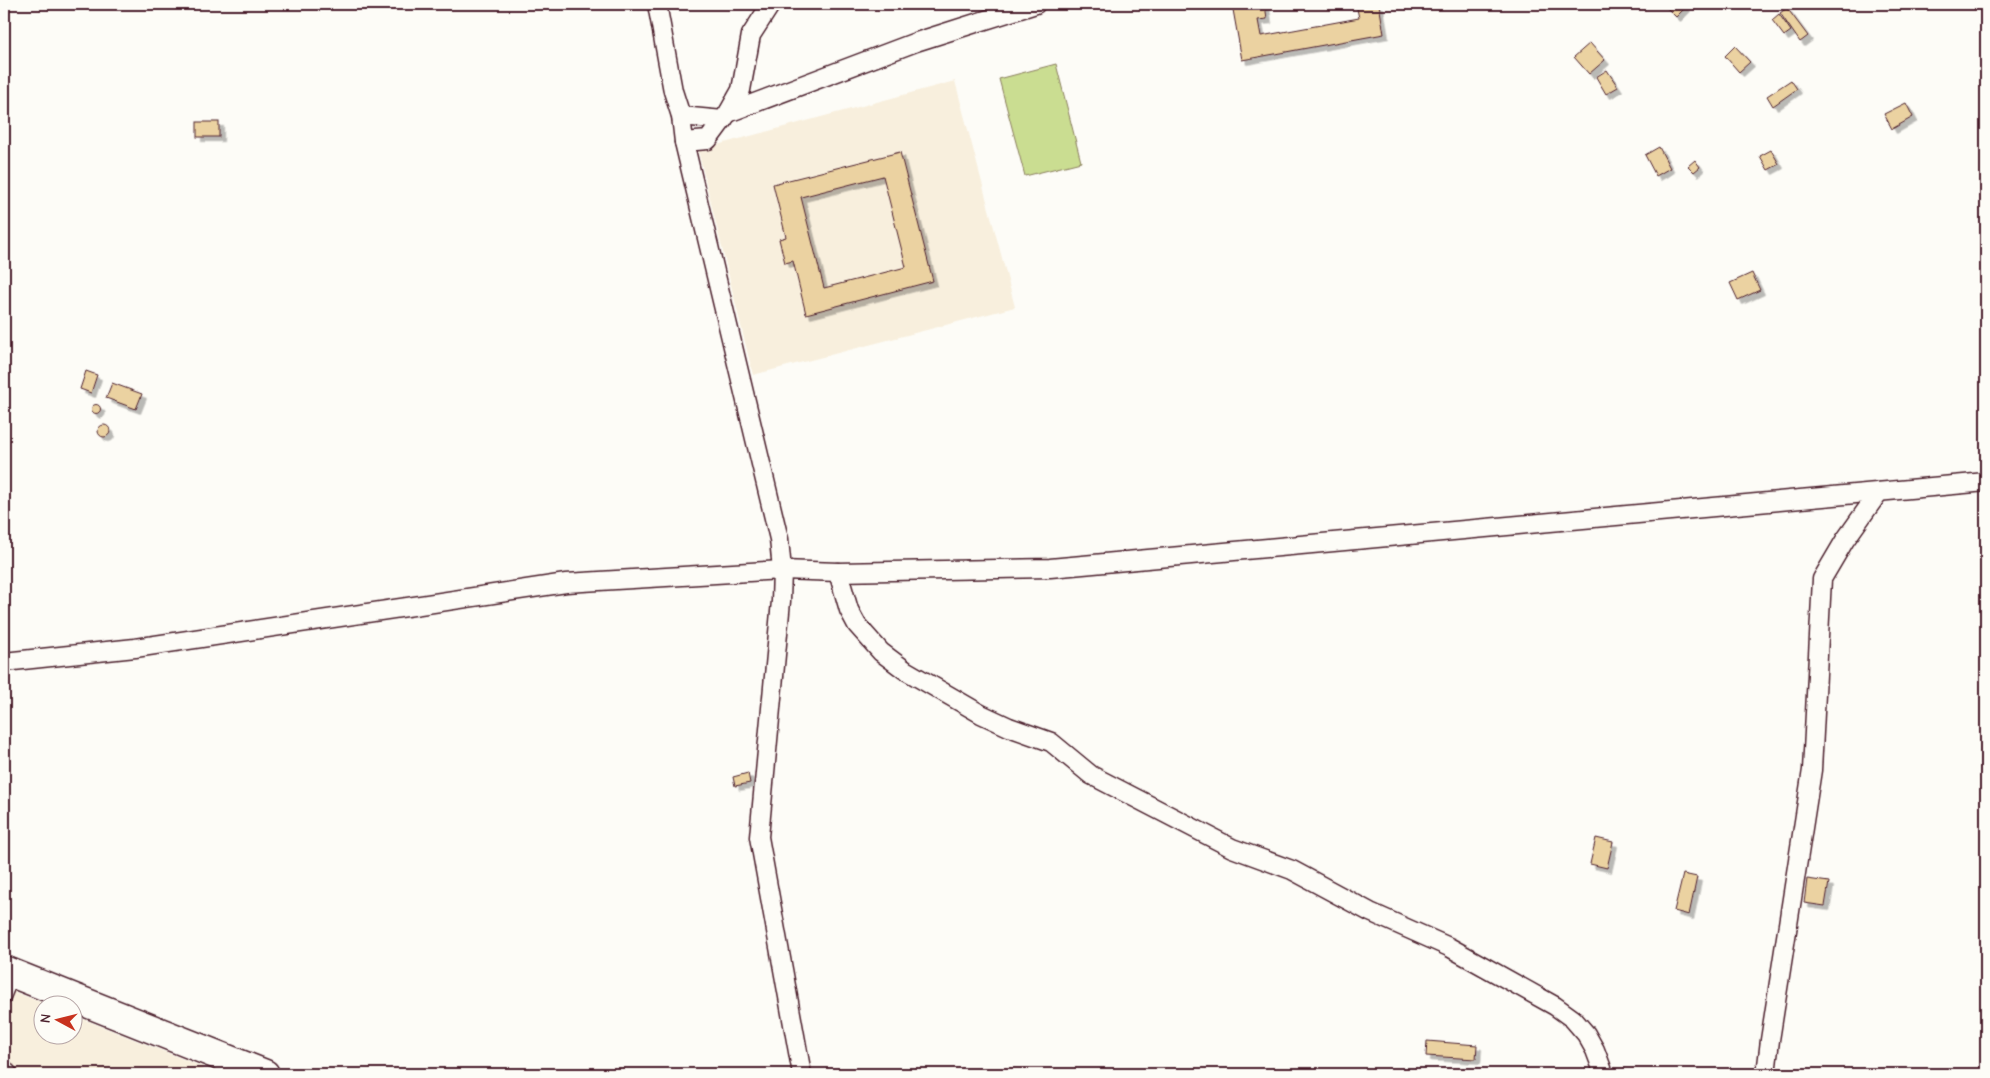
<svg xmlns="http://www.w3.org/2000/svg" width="1990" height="1078" viewBox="0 0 1990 1078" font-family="'Comic Neue',sans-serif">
<defs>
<filter id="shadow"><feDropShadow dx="4.5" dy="4.5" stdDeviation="0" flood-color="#0004"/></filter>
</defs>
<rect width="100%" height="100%" fill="#fdfcf7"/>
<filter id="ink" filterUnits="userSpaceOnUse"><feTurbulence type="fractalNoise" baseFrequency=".02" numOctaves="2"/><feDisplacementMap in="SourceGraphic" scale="10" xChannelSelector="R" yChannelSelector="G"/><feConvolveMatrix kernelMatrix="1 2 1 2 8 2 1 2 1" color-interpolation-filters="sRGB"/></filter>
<g filter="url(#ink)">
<g fill="#f8efdd">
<path d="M955,81L1015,307L753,375L698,150Z"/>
<path d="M4,988L48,1005L42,1006V1036H72L73,1015L203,1067L200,1074H4Z"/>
</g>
<path fill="#cadd91" stroke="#8a7e5e" d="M1056,64L1081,162L1025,176L999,79Z"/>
<g fill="#ebd2a1" stroke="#4a1f2b" fill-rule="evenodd" filter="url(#shadow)">
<path d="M1232,4H1265L1267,19L1258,20L1261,36L1359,18L1356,4H1379L1384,34L1242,60Z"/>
<path d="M1663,4H1683L1686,7L1676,17Z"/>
<path d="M1787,8L1808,36L1800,42L1780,13Z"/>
<path d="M1779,14L1791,31L1784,36L1772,20Z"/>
<path d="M1590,43L1605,60L1589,74L1574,57Z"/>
<path d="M1735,46L1750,62L1739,72L1725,56Z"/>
<path d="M1607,70L1618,87L1606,94L1596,77Z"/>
<path d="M1791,80L1797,89L1773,106L1767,96Z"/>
<path d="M1906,103L1913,117L1892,129L1884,114Z"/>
<rect x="197" y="122" width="22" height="15"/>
<path d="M1659,147L1670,168L1656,176L1645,155Z"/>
<path d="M1771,150L1779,164L1768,170L1760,156Z"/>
<path d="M900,152L933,281L806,314L793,261L785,263L779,239L786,237L773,184ZM883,176L906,267L824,288L801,197Z"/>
<path d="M1695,160L1700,167L1694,172L1688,166Z"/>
<path d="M1752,273L1760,290L1738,300L1730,283Z"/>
<path d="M86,371L97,375L91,393L80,389Z"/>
<path d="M112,383L142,394L136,409L106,398Z"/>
<circle cx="96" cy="409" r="4.5"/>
<circle cx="104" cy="431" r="6"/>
<path d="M748,773L750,783L735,786L733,777Z"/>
<path d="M1596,838L1613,842L1607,868L1590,864Z"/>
<path d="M1683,874L1697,877L1689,915L1674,911Z"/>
<path d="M1807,879L1829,882L1825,906L1804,903Z"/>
<path d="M1427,1041L1477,1045L1476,1059L1426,1056Z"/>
</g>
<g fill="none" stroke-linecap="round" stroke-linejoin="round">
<g stroke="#4a1f2b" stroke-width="12">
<g id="lane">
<path d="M4,1001L14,977"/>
<path d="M4,1063L14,1074"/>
</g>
</g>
<g stroke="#4a1f2b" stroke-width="21">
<g id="street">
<path d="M657,4L673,91L681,116L684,142L779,539L782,570L781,601L759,837L802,1074"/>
<path d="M728,113L916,42L1036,4"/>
<path d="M681,116L723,120"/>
<path d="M684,142L708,140L728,113L741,90L751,35L771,4"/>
<path d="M838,572L849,610L857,625L881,652L905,670L981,714L1009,727L1051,742L1091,775L1232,848L1292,870L1370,912L1449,947L1555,1006L1573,1019L1586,1034L1595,1050L1604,1074"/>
<path d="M4,662L135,648L566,583L782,570L838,572L1050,568L1986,482"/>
<path d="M1766,1074L1770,1040L1812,770L1822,579L1845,540L1879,492"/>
</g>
</g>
<g stroke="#4a1f2b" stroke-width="31">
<path id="primary" d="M4,970L265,1074"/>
</g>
<use href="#lane" stroke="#fdfcf7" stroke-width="9"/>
<use href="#street" stroke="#fdfcf7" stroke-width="18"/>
<use href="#primary" stroke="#fdfcf7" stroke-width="28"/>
</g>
</g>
<rect width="1990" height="1078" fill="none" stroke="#fdfcf7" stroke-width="20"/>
<rect x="10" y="10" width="1970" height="1058" fill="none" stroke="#4a1f2b" stroke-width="2" filter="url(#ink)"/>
<g transform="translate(58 1020) rotate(277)"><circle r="24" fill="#fdfcf7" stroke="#b5a4a5"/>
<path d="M0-4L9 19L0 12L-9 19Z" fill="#c8321e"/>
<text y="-8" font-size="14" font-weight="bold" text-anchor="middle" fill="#4a1f2b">N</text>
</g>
</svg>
